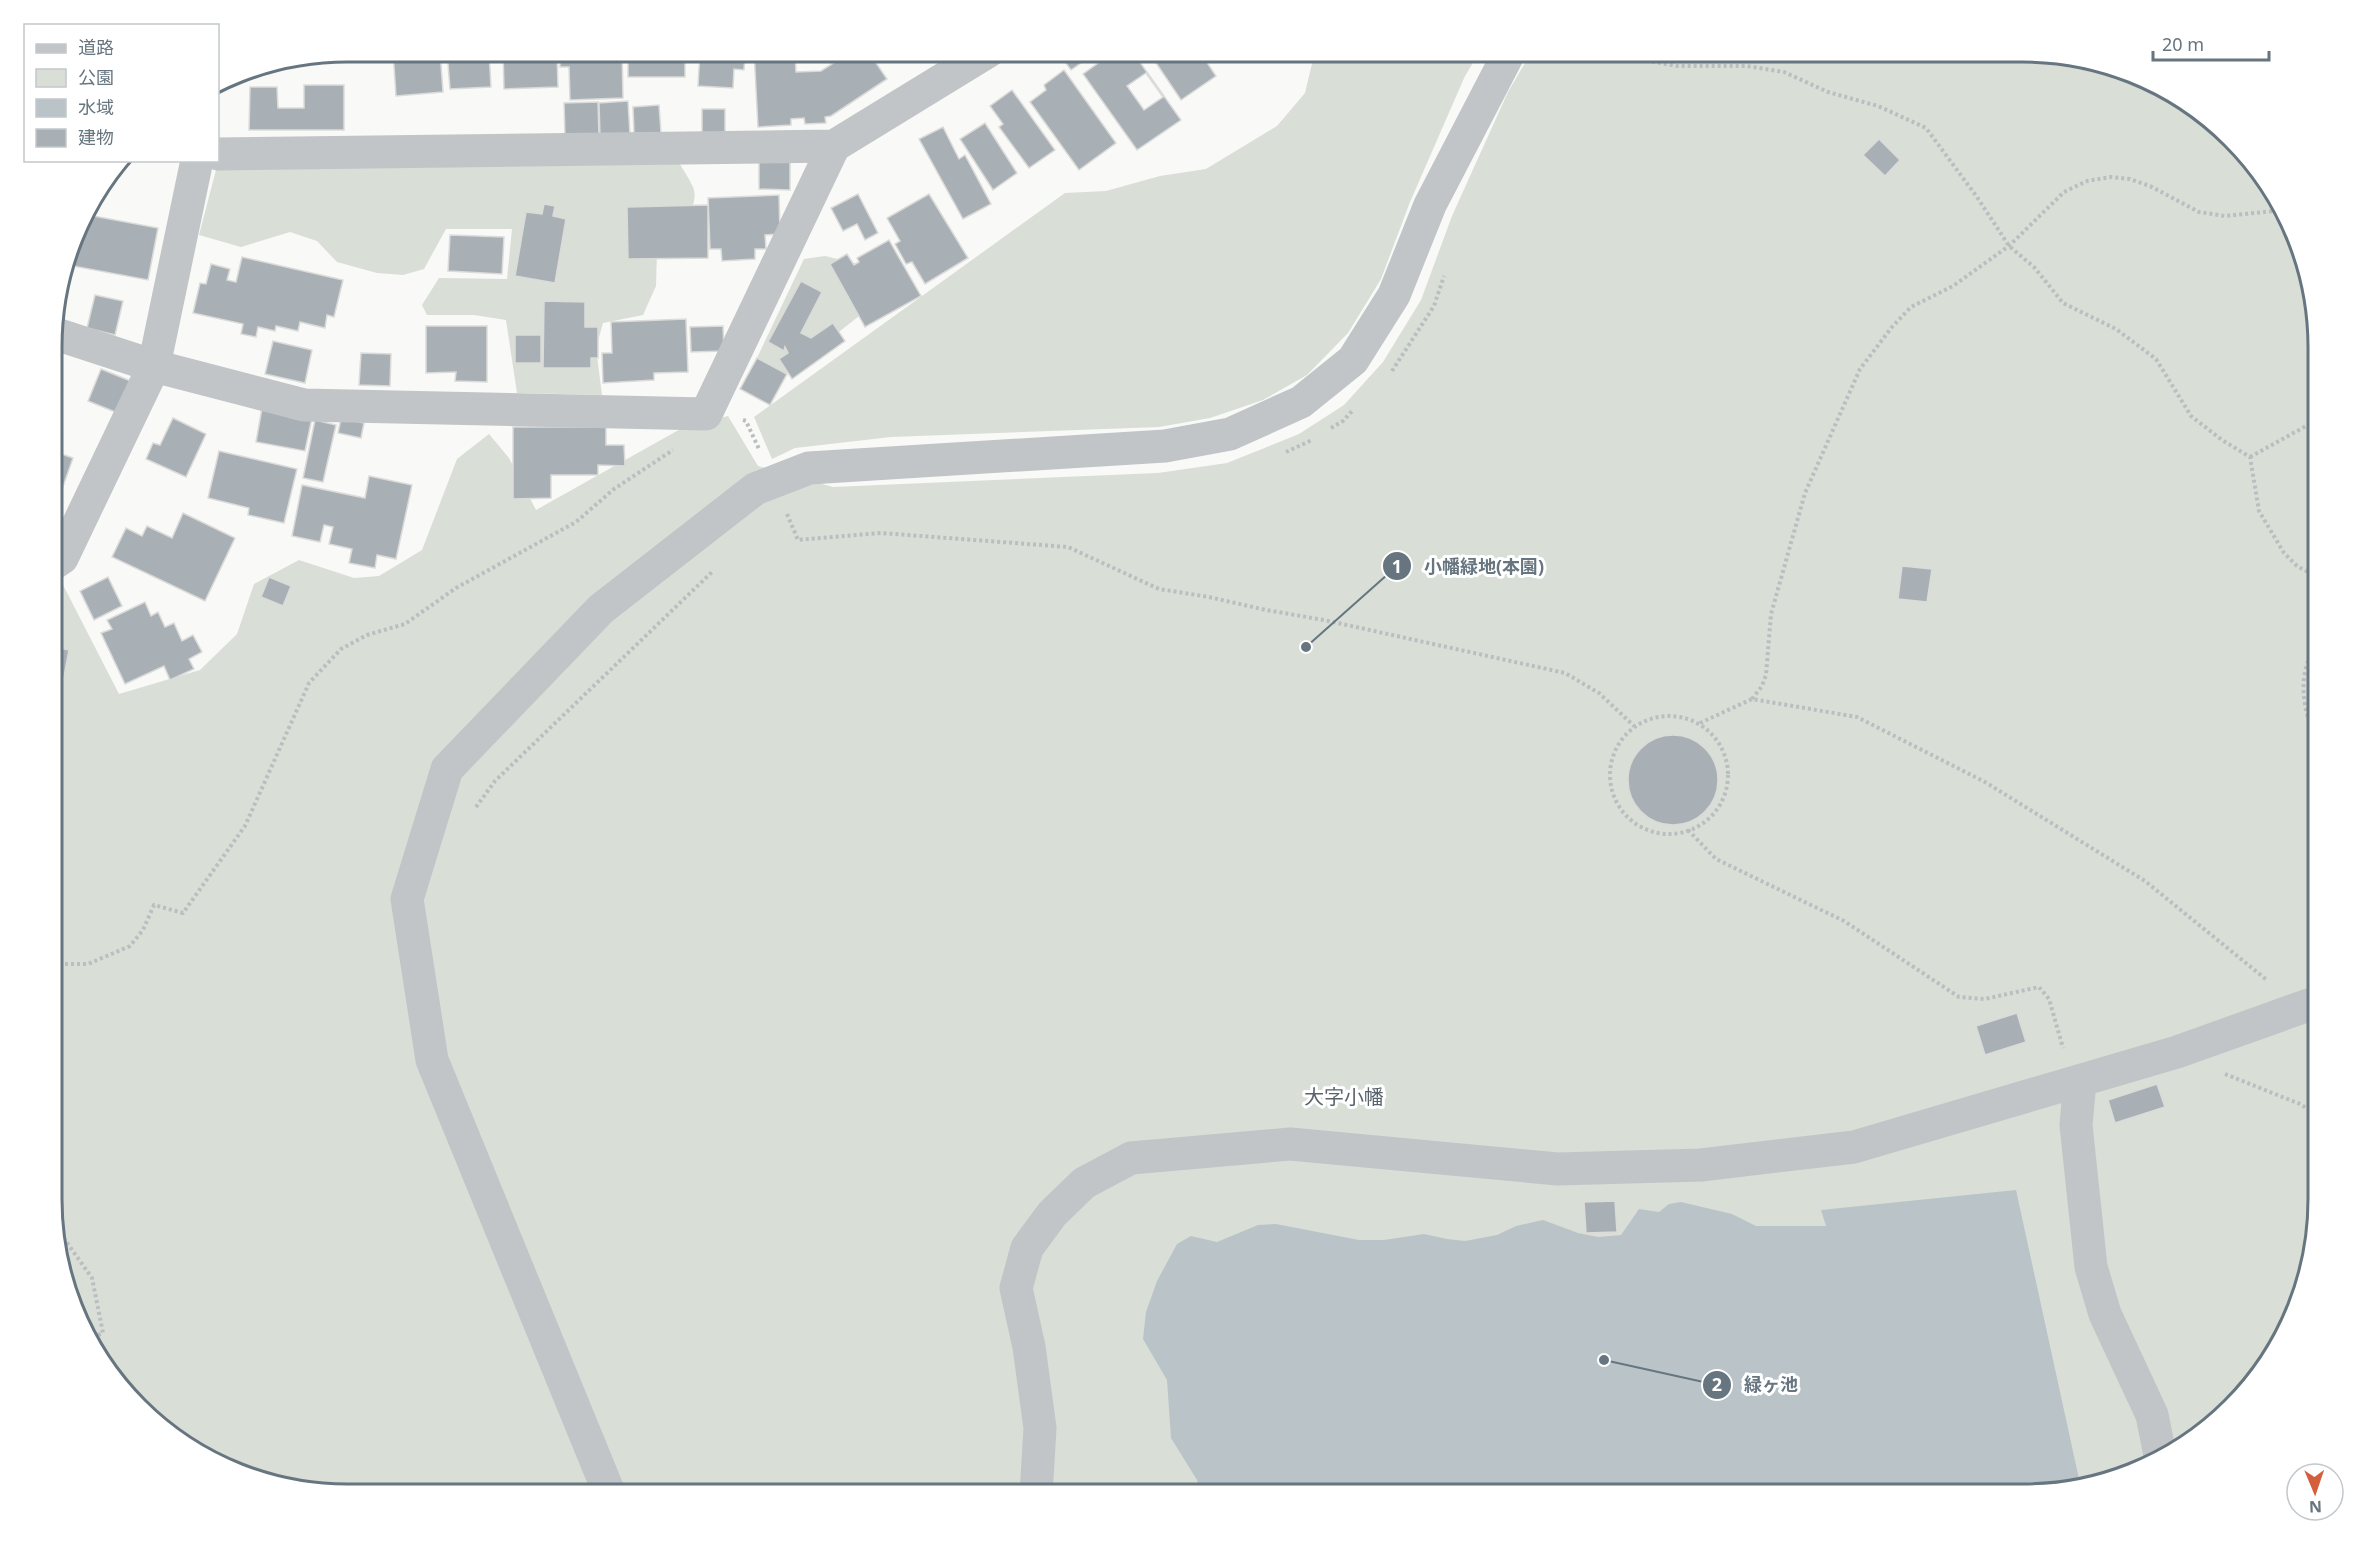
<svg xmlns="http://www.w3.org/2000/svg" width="2369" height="1546" viewBox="0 0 2369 1546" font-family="'Noto Sans','Noto Sans JP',sans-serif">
<rect width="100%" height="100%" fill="#f9f9f7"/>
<g fill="#d9ded7">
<path d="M1315,51H1480L1465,76L1410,202L1381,279L1348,333L1307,375L1263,400L1210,418L1159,427L891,437L795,448L772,459L754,417L1065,193L1106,191L1160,176L1206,169L1277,126L1305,93Z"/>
<path d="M1532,51H2023L2117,67L2187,101L2245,151L2279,199L2308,269L2317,327V1219L2302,1294L2268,1364L2218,1422L2170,1456L2100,1485L2042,1494L346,1495L252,1479L182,1445L91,1348L53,1238V584L61,581L119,694L200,670L237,634L254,584L299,560L354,578L379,576L422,550L457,459L489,434L509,458L536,510L684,427L728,416L758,466L833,487L1158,473L1227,463L1299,434L1344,405L1383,362L1421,300L1452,216L1508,92Z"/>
<path d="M678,161C683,170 689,178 693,187C702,209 671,237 657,251L656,286L643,315L603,323L596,348L602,395L517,393L506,320L474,315H427L422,305L439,278L507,279L512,229H446L424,269L403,275L377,273L337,262L317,241L290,232L241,247L199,235L217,166Z"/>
<path d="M825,256L863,265L897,286L758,396L746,381L804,259Z"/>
</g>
<path fill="#bac4c8" d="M2016,1190L2081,1488L2042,1494L1200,1495L1197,1480L1171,1438L1167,1380L1143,1339L1146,1312L1157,1281L1177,1244L1191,1236L1217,1242L1258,1225L1276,1224L1359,1240H1384L1424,1234L1447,1239L1465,1241L1497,1235L1516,1226L1543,1220L1578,1233L1598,1237L1621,1235L1639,1209L1659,1212L1669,1204L1681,1202L1732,1214L1756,1226H1826L1821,1210Z"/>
<g fill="#a9b0b5" stroke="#dbdbd9" stroke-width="1.5" fill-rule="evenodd">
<path d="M393,51H440L443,92L396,96Z"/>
<path d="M447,51H489L491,87L450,89Z"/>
<path d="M503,51H557L558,87L504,89Z"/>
<path d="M560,51H622L623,98L570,100L569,67H560Z"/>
<rect x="628" y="51" width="57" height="26"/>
<path d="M700,51H745L744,70L734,69L733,88L698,86Z"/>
<path d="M754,51H795L796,72L821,71L852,51H868L887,79L831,116L825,117L826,123L805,124L804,118L791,119V125L758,127Z"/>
<path d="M1057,51H1098L1071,70Z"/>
<path d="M1115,51H1132L1181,120L1137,150L1083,74ZM1146,73L1163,97L1144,110L1127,86Z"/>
<path d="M1148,51H1214L1204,58L1216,76L1181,100Z"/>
<path d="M1240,51H1263L1248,62Z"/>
<path d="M1064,70L1116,143L1079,170L1030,102L1046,90L1044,85Z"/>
<path d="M304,85H344V130H249L250,87H277L278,108H304Z"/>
<path d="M1012,90L1055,150L1029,168L999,127L1003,124L990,106Z"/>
<path d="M628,101L630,135L600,137L599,103Z"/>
<path d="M598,102L599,136L565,137L564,103Z"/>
<path d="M659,105L661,133H634L633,107Z"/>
<rect x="702" y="109" width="23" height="25"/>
<path d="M985,123L1017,173L993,190L960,139Z"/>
<path d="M943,127L959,159L965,155L991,204L963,219L919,139Z"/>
<path d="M1879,139L1900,160L1885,176L1863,155Z"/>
<path d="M759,162H790V190L759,189Z"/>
<path d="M858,194L878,233L865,240L857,224L843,231L831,208Z"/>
<path d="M929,194L968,258L925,284L912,262L906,264L895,244L900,241L887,218Z"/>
<path d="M779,195L780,234L765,235L766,249H755V259L722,261L721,249H710L708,198Z"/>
<path d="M544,204L555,206L553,216L566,219L555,283L515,276L526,212L542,214Z"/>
<path d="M708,205V258L628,259L627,207Z"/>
<path d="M83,214L158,228L148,280L73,266Z"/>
<path d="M450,235L504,237L502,274L448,271Z"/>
<path d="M889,240L921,296L865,327L830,264L847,254L854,265L859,262L857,258Z"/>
<path d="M242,257L343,280L334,317L327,315L325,328L300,322L298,331L276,326L275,331L258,327L256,337L241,334L243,324L193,313L200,283L206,284L211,264L230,269L227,280L236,282Z"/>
<path d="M801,281L822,292L801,333L811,338L833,323L845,341L792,379L779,359L788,353L785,347L784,351L768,342Z"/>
<path d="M95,295L123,301L115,335L87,328Z"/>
<path d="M544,301L585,302V327H598V358H591V368H543Z"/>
<path d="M686,319L688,372L654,373V380L603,383L602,353H612L611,322Z"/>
<path d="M426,326H487V382L455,381L456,372L426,373Z"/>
<path d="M723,326L724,351L691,352L690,327Z"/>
<rect x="515" y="335" width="26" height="28"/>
<path d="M273,341L312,350L305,383L265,374Z"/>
<path d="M361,353L391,354L390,386L359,385Z"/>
<path d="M757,358L787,374L770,405L740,389Z"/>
<path d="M101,369L143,386L130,418L88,401Z"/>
<path d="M262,408L312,418L305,451L256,442Z"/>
<path d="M173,418L206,434L186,477L146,459L153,443L160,445Z"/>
<path d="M341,418L364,423L361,438L338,433Z"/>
<path d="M315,420L336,425L323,482L303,478Z"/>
<path d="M513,427H606V445H624L625,466L598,465V475H551V498L513,499Z"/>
<path d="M53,451L73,458L53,515Z"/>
<path d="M219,451L297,469L284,523L248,515L249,508L208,498Z"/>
<path d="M369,476L412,485L396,559L377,555L375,568L349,563L352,549L329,544L333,527L324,525L320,542L292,536L302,485L365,498Z"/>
<path d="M183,513L235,538L205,601L112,557L126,528L142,536L147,526L172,538Z"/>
<path d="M1902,566L1932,569L1927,602L1898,599Z"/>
<path d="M108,577L122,606L94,620L80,591Z"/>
<path d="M269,577L291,586L283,606L261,597Z"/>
<path d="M145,602L151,616L158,612L165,627L174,623L182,641L193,635L202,652L189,659L194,669L170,680L164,666L125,684L101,633L112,629L107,620Z"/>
<path d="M53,617L59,618L54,647L69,650L61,693L53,692Z"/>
<circle cx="1673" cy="780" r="45"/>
<path d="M2017,1013L2026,1042L1985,1055L1976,1026Z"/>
<path d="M2157,1084L2165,1107L2115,1123L2108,1100Z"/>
<path d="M1615,1201L1617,1232L1586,1233L1584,1202Z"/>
</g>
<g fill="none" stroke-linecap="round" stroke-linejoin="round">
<g stroke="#bbbec0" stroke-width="4" stroke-dasharray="3 3" stroke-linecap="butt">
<path d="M1593,51L1677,66H1747L1784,72L1828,92L1878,106L1926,128L1977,197L2009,246L2034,267L2063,303L2116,329L2156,359L2191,416L2222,440L2250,457L2259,511L2284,553L2297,566L2317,577"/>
<path d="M1392,371L1434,306L1444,276"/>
<path d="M743,420L746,421L759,449"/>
<path d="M1331,428L1343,421L1353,410"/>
<path d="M1286,452L1312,440"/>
<path d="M2250,457L2317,420"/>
<path d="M787,514L798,540L881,533L1068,547L1159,589L1209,597L1266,610L1324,620L1565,673L1599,693L1634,726"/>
<path d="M2317,645C2301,666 2301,693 2308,718L2317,723"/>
<path d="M1752,699L1762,686L1766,675L1771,614L1805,493L1860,369L1892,327L1911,307L1953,286L2009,246L2064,192L2087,181L2111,177L2130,179L2150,186L2199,212L2225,216L2274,211L2281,204"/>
<circle cx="1669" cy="775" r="59"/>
<path d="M1700,723L1752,699L1857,717L1985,782L2145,881L2268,981"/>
<path d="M476,807L495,781L712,572"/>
<path d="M1688,830L1716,859L1844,921L1959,997L1985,999L2039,987L2049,999L2063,1048"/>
<path d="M53,964H88L130,946L143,930L154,905L183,913L245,826L309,683L341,649L367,635L405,624L456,588L576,522L614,489L673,450"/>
<path d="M2225,1074L2300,1104L2317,1115"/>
<path d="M53,1223L92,1278L103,1333L88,1339"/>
</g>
<g stroke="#c1c5c8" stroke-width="33">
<path d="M218,154L834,146L989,51"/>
<path d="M53,333L154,366L304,405L706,414L834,146"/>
<path d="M53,564L62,558L154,366L197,160"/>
<path d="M2080,1081L2076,1125L2091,1267L2105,1314L2152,1415L2161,1460"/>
<path d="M610,1495L432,1060L407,899L447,769L601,609L755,489L809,468L1165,446L1230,434L1301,402L1353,360L1394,295L1430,205L1510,51"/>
<path d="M1036,1495L1040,1428L1029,1347L1016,1288L1027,1248L1052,1214L1084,1183L1131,1158L1290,1144L1558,1169L1701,1165L1854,1147L2177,1052L2317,1002"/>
</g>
</g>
<g text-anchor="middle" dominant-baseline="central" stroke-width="6" stroke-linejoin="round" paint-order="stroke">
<g font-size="20" fill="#58636b" stroke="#fff">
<text x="1344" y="1096">大字小幡</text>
</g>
</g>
<path d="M0 0H2369V1546H0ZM347 62H2023A285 285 0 0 1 2308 347V1199A285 285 0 0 1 2023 1484H347A285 285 0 0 1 62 1199V347A285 285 0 0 1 347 62Z" fill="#fff" fill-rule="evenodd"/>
<path fill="none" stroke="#66757f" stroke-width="3" d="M347 62H2023A285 285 0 0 1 2308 347V1199A285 285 0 0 1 2023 1484H347A285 285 0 0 1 62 1199V347A285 285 0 0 1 347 62Z"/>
<path fill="none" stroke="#66757f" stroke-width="2" d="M1306 647L1397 566M1604 1360L1717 1385"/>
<g fill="#66757f" stroke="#fff" stroke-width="2">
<circle cx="1306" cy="647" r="6"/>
<circle cx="1604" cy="1360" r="6"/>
<circle cx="1397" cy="566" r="15"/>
<circle cx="1717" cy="1385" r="15"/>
</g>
<g font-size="18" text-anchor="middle" font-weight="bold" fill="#fff">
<text x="1397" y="573">1</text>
<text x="1717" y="1391">2</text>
</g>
<g font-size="18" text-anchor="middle" font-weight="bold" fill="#66757f" stroke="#fff" stroke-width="6" stroke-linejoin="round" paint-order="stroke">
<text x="1484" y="573">小幡緑地(本園)</text>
<text x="1771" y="1391">緑ヶ池</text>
</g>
<rect x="24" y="24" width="195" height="138" fill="#ffffff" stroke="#c2c8cc" stroke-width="1.5"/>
<rect x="36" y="44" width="30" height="9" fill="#c1c5c8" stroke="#c2c8cc" stroke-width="1.5"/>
<text x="78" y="54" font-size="18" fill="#66757f">道路</text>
<rect x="36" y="69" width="30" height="18" fill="#d9ded7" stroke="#c2c8cc" stroke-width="1.5"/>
<text x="78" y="84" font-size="18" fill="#66757f">公園</text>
<rect x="36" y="99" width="30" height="18" fill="#bac4c8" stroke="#c2c8cc" stroke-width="1.5"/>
<text x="78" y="114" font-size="18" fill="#66757f">水域</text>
<rect x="36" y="129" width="30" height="18" fill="#a9b0b5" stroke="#c2c8cc" stroke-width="1.5"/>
<text x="78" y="144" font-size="18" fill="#66757f">建物</text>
<g transform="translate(2315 1492) rotate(178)"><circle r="28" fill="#ffffff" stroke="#c2c8cc" stroke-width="1.5"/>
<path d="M0-4.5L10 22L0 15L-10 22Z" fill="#d45f3c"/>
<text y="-9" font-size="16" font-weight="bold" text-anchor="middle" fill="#66757f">N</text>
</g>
<path d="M2153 51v9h116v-9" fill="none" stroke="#66757f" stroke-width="3"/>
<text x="2162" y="51" font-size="18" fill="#66757f" stroke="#ffffff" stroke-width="4.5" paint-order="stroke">20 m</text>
</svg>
